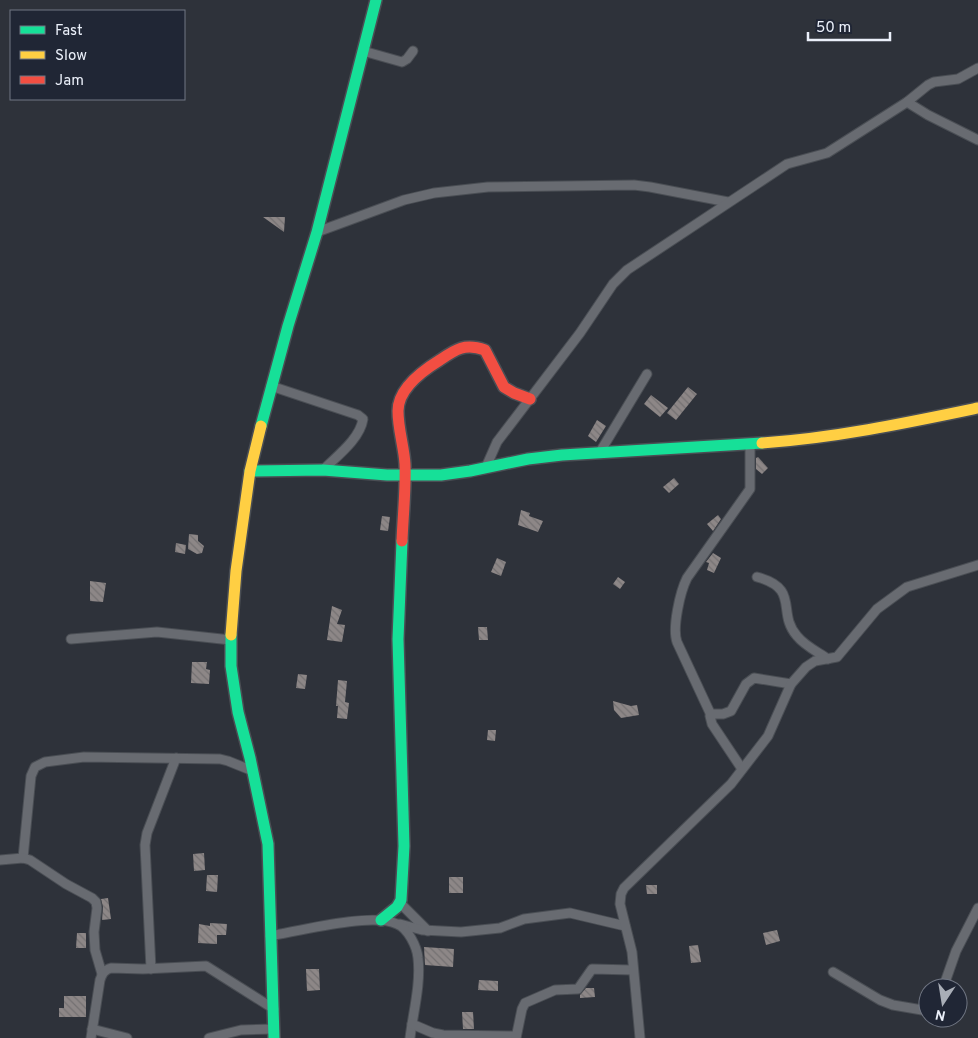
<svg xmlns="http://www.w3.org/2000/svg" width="978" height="1038" viewBox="0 0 978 1038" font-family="Overpass,sans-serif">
<defs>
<pattern id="building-back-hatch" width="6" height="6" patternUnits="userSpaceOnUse" patternTransform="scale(1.25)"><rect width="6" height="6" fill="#8d8787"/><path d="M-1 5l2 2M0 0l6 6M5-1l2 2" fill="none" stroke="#747172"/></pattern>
</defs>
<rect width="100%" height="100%" fill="#2e323a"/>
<g fill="url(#building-back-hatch)">
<path d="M263,217H285L284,232Z"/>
<path d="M688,387L697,394L676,420L667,413Z"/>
<path d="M651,395L668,408L660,417L644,404Z"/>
<path d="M597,420L606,426L596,442L588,436Z"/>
<path d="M758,457L768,468L762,474L756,469V458Z"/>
<path d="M674,478L679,484L669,493L663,487Z"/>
<path d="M521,510L530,513L529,516L543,521L538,532L518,525Z"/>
<path d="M718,515L721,519L713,531L707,524Z"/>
<path d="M382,516L390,517L388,531L380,530Z"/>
<path d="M189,534L198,535V541L204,546L202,553L197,554L188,549Z"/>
<path d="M176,543L186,545L185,554L175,552Z"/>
<path d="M713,553L721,558L714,573L707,570L709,563L706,562Z"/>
<path d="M497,558L506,562L501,576L491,572Z"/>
<path d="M618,577L625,582L620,589L613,584Z"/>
<path d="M90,581L106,583L103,602L90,601Z"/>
<path d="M332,606L342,610L337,624L345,625L342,642L327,640Z"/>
<path d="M478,627H487L488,640H479Z"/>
<path d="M192,662H207L206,669L210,670L209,684L191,683Z"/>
<path d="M298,674L307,675L305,689L296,688Z"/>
<path d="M338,680L347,681L345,702L349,703L347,719L337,718L338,706H336Z"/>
<path d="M613,701L631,706L637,705L639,715L621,718L614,710Z"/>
<path d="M488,730H496L495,741L487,740Z"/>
<path d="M204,853L205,870L194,871L193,854Z"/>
<path d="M207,875H218L217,892L206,891Z"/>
<rect x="449" y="877" width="14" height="16"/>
<path d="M646,885H657V894H647Z"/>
<path d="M108,898L111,919L102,920L103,907L101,899Z"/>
<path d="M210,923L227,924L226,935H217V944L198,943L199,924L210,926Z"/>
<path d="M777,930L780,941L766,945L763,933Z"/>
<path d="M77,933H86V948H76Z"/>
<path d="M698,945L701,962L691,963L689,946Z"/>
<path d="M424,947L454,949L453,967L425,965Z"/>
<path d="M306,969H319L320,990L307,991Z"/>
<path d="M479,980L498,981V991L478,990Z"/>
<path d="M586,988H594L595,997L580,998V995Z"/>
<path d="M64,996H86V1017H59V1008H64Z"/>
<path d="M462,1012H473L474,1029H463Z"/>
</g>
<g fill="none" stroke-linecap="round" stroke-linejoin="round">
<g stroke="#4a4e54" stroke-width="11">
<g id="street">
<path d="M363,51L402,62L407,59L413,51"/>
<path d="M907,102L928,115L978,140"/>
<path d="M317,232L404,200L434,193L488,187L634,185L650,187L728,202"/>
<path d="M271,386L358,415L363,419C360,439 337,456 323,470"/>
<path d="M600,452L647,374"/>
<path d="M486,467L497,442L580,333L613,284L627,270L787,164L827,153L907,102L928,85L934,82L958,79L978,68"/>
<path d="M757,577C801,589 776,612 797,636C805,646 818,652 828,659"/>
<path d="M71,639L157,632L231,640"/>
<path d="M711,715L677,642C672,628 680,592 687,578L750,489V444"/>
<path d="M742,769L712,724L710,716L712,714H723L731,711L746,684L754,678L791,684"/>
<path d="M23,858L31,776L35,767L45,762L84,757L220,759L228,761L253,771"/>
<path d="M0,860L23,858L30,860L66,884L92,898L96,902L97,908L94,932L95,950L102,974"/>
<path d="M400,903L428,931"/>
<path d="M400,924L422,930L461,932L500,928L524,919L570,913L625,926"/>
<path d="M270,936C299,931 372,912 397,924C408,928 417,947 418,958C421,984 413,1013 410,1038"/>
<path d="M151,969L145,845L147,833L176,758"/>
<path d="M833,972L880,1000L893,1005L928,1011"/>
<path d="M943,988L956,951L978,908"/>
<path d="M412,1024L433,1033L443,1035L516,1036"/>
<path d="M92,1029L127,1038"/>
<path d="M91,1038L100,980C102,974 104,970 111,968L143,969L206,966L274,1009"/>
<path d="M209,1038L241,1030L274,1029"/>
<path d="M516,1038L522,1009L525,1003L555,990L578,989L592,969L633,970"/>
<path d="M640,1038L632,952L620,904L621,894L624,888L731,784L768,736L791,684L806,667L815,661L837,657L877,609L907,587L978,565"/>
</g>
</g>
<g stroke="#4a4e54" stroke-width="14">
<g id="fast">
<path d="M261,426L288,326L317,232L376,0"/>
<path d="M250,471L323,470L387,475H441L470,471L528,459L562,455L762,443"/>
<path d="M231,635V666L238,712L250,758L268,844L274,1038"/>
<path d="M381,920L397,907L401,900L404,846L398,639L402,541"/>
</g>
</g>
<g stroke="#4a4e54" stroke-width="14">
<g id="slow">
<path d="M762,443C835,438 906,423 978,408"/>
<path d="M231,635L236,571L250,471L261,426"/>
</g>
</g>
<g stroke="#4a4e54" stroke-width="14">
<path id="jam" d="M402,541C403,515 406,489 405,464C404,447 398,429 398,411C398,389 422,371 440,360C456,349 465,343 485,350L504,387L514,393L530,399"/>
</g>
<use href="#street" stroke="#686b71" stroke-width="9"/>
<use href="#fast" stroke="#16e098" stroke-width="11"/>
<use href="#slow" stroke="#ffcf43" stroke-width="11"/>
<use href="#jam" stroke="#f24e42" stroke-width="11"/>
</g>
<rect x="10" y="10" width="175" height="90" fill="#202635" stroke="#717784"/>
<rect x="20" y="26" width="25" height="8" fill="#16e098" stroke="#717784"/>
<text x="55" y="35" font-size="15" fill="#ebf0fa">Fast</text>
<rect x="20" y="51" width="25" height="8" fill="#ffcf43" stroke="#717784"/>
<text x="55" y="60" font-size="15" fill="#ebf0fa">Slow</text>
<rect x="20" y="76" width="25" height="8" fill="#f24e42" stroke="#717784"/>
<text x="55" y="85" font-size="15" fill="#ebf0fa">Jam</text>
<g transform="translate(943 1003) rotate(192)"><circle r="24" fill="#202635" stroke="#717784"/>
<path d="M0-4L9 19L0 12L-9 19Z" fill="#a9aeb7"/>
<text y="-8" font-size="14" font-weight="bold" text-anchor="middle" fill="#ebf0fa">N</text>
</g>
<path d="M808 32v8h82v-8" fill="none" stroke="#ebf0fa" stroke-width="2.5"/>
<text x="816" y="32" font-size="15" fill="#ebf0fa" stroke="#202635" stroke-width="4" paint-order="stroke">50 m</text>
</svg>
